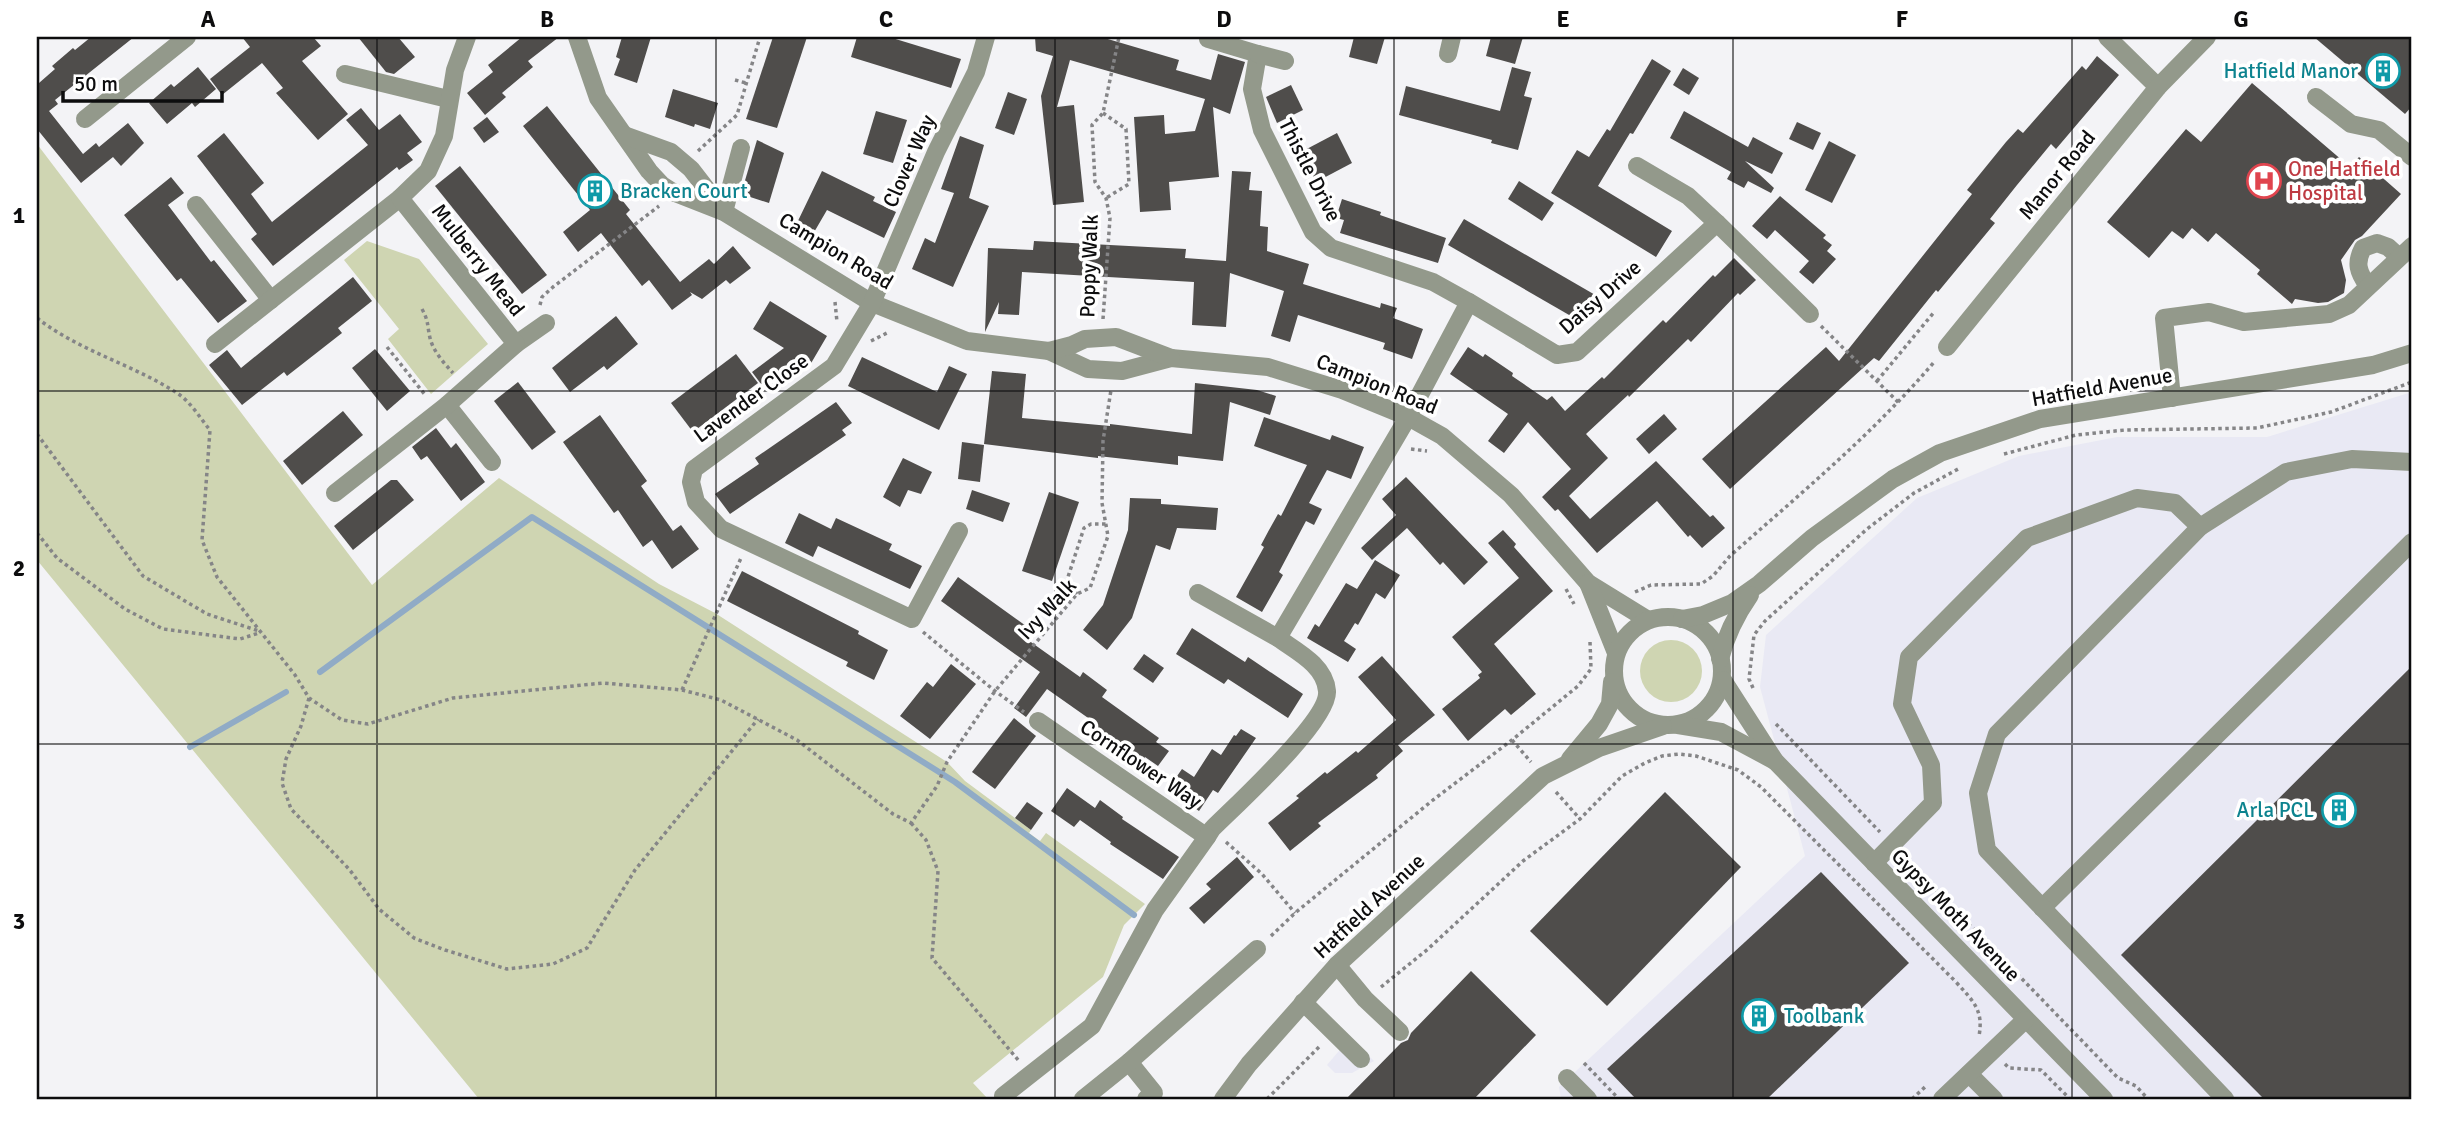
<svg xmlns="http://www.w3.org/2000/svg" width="2449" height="1136" viewBox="0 0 2449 1136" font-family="Signika,sans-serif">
<rect width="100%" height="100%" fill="#f3f3f6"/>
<g fill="#e9e9f4">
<path d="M2412,392V1099H1561L1559,1087L1805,856L1760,687L1766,635L1917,498L2019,456L2117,437H2267Z"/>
<path d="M1350,1038L1374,1061L1352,1073H1335L1327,1065Z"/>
</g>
<g fill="#cfd5b2">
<path d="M37,144L372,585L499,478L659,584L715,613L947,762L965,781L1031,830L1029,833L1040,841L1046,833L1145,904L1124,925L1103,977L973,1083L988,1099H479L37,560Z"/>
<path d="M367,241L419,259L488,344L431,394L388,339L399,329L344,260Z"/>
<circle cx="1671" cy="671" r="31"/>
</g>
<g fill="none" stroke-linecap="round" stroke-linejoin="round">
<g stroke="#90abc6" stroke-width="6">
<path d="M320,672L532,517L955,782L1134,915"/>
<path d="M190,747L286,692"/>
</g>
</g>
<g fill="#4f4d4b">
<path d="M91,37H134L55,100L58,104L49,111L83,154L96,143L99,147L128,123L144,143L121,166L113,157L81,183L37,129V80L39,83L55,69L52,66L73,48L75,50Z"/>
<path d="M242,37H313L321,46L302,61L348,114L318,140L276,93L283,88L262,63L222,95L210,79L250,47Z"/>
<path d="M358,37H398L415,57L394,74L386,72Z"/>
<path d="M522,37H559L528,61L533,67L502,93L506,97L485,115L467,93L493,72L488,65Z"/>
<path d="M622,37H651L637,83L614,75L620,59L616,57Z"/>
<path d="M773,37H807L777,128L746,119Z"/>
<path d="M857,37H889L961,59L951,88L851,57Z"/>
<path d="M1035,37H1101L1179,60L1176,70L1211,80L1218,54L1245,62L1230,114L1213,107L1219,177L1169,182L1171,210L1140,212L1134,117L1164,115L1165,134L1195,131L1205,99L1070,60L1057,107L1074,105L1084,202L1053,205L1041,96L1053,56L1036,51Z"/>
<path d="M1354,37H1385L1377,64L1349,57Z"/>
<path d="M1491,37H1523L1515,64L1486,56Z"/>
<path d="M2314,37H2412V106L2405,114Z"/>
<path d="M2097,56L2119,75L2056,149L2051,144L2017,185L1990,219L1995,223L1938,292L1936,290L1879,361L1874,358L1730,489L1702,459L1826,347L1839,361L1972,194L1967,190L2006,142L2018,129L2023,133L2082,66L2086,70Z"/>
<path d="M1652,59L1671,71L1633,134L1630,133L1598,186L1672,231L1656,257L1551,193L1577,150L1589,157L1607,129L1610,131Z"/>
<path d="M198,67L216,89L195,107L192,103L167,124L149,103L171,84L174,87Z"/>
<path d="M1512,67L1531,72L1524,96L1532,98L1518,150L1491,143L1492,140L1399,115L1406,86L1500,111Z"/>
<path d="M1683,68L1699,78L1689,95L1673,85Z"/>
<path d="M2252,83L2350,167L2359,157L2401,194L2362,236L2355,240L2341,260L2346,280L2344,293L2328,302L2318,303L2295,299L2292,304L2257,274L2260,270L2216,233L2208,242L2192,228L2183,239L2172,231L2149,258L2107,222L2186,129L2201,142Z"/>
<path d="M1291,85L1303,110L1277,123L1266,97Z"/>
<path d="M673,89L718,103L710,129L695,124L694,127L665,117Z"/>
<path d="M1008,92L1027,99L1014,135L995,128Z"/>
<path d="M547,106L630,210L626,214L680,282L709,259L714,264L733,246L751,268L730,284L726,280L702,299L690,292L692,295L672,310L649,280L642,286L601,233L578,252L563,232L590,210L523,126Z"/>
<path d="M361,108L379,130L400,114L422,142L407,153L413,160L399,170L397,167L273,266L251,239L257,234L197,156L224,133L264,183L251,194L272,222L368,145L346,120Z"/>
<path d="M876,111L907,120L893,163L863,154Z"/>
<path d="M1684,111L1748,147L1753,137L1783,153L1772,174L1745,161L1774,188L1771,193L1748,181L1744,188L1727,179L1731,172L1670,138Z"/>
<path d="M487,117L499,132L484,143L473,128Z"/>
<path d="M1797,122L1821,133L1813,150L1789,139Z"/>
<path d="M1337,133L1352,163L1316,182L1301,152Z"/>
<path d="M960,136L984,145L969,198L989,206L953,287L912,269L925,238L935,243L954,193L941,189Z"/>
<path d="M757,140L784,153L769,203L741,194Z"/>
<path d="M1829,141L1856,155L1832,203L1805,190Z"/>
<path d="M460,166L547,275L522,294L435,186Z"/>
<path d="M822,171L875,197L873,201L896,212L884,238L827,210L813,234L796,225Z"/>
<path d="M1232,171L1251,172L1249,190L1262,191L1260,226L1268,227L1267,251L1309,264L1303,284L1380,308L1381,303L1397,308L1393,318L1423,329L1412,359L1383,349L1385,343L1298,315L1290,342L1271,336L1284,291L1230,273L1226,327L1192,325L1194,282L1022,272L1019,315L998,314L999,302L985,332L988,248L1033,250L1034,241L1186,249L1185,258L1226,261Z"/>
<path d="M171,177L184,193L168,205L211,262L214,260L247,301L218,323L181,278L177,281L124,215Z"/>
<path d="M1519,181L1554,203L1542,221L1508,199Z"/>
<path d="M1780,196L1826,235L1823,238L1832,245L1827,251L1836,259L1813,284L1799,272L1809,261L1775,230L1767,239L1752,226Z"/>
<path d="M1342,199L1381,212L1380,215L1446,238L1438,263L1340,233L1344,220L1336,218Z"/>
<path d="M1464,219L1597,296L1583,323L1448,245Z"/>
<path d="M1734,258L1756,280L1740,295L1738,293L1691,342L1688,339L1629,397L1628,395L1586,434L1608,458L1569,496L1590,519L1656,461L1710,517L1713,515L1725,528L1702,548L1690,535L1688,537L1657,501L1597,553L1558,509L1555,511L1542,497L1571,469L1528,422L1504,453L1488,441L1508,414L1450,374L1468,347L1483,357L1485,354L1513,373L1512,376L1547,400L1552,396L1565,411L1602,377L1604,379L1663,320L1666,323L1713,275L1715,277Z"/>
<path d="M353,277L372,301L338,328L342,333L287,376L284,372L242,405L209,365L227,350L241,368Z"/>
<path d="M770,301L827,336L810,365L801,360L764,388L752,372L784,348L753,329Z"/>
<path d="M616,316L638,344L607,370L604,366L570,392L552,368Z"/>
<path d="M375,349L410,391L387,411L352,368Z"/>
<path d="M736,354L758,383L693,432L671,403Z"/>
<path d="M862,357L937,392L949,366L967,374L939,430L848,386Z"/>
<path d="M992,371L1026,374L1022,418L1110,426V424L1192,434L1195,383L1257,390L1276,396L1270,415L1230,402L1223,461L1178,456V465L1098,456V458L984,444Z"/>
<path d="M518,382L556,432L532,450L494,401Z"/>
<path d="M836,402L852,423L842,430L846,435L730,514L715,494L759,464L755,458Z"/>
<path d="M343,411L363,435L302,485L283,461Z"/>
<path d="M1664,414L1677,429L1649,454L1636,439Z"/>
<path d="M600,415L647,481L641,486L673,531L681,525L699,549L672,569L652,540L643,547L618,510L614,513L563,442Z"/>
<path d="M1264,417L1330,440L1332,435L1364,447L1351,479L1327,470L1309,503L1322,509L1314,525L1306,521L1279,572L1283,575L1262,612L1236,597L1264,547L1261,545L1269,530L1278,514L1281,516L1307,465L1254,446Z"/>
<path d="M436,428L451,448L456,443L485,482L461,501L427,456L421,460L412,447Z"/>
<path d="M962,442L984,445L980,482L958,479Z"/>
<path d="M903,458L932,472L921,494L908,490L900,507L883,497Z"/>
<path d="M1406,477L1488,562L1464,585L1443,562L1440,565L1407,528L1372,560L1361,548L1396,515L1382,499Z"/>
<path d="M391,480H397L414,500L353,550L334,526Z"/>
<path d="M972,490L1010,503L1003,522L966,509Z"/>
<path d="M1049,492L1079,502L1052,581L1022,571Z"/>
<path d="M1130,498L1161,499V504L1218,508L1216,530L1177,528L1170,550L1156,545L1132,618L1107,650L1083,630L1103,605L1128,530Z"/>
<path d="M799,513L831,529L836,518L892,544L889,550L922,566L910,589L818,546L813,557L785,543Z"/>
<path d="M1503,530L1516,544L1514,547L1553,591L1494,644L1536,694L1511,715L1505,709L1468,741L1442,709L1480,678L1478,675L1482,672L1452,637L1519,578L1488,543Z"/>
<path d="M1375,560L1400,575L1385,599L1376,593L1358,625L1355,623L1344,641L1356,649L1348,662L1307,638L1315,624L1319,627L1346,583L1357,589Z"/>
<path d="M742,571L859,631L858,634L888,650L874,680L846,666L848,662L727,601Z"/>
<path d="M958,577L1033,631L1028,640L1080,677L1083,672L1107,690L1102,697L1159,738L1156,742L1169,751L1158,766L1145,757L1142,761L1130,753L1128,757L1098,735L1101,731L1089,723L1091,720L1047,689L1026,717L1014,708L1040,672L941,601Z"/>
<path d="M1192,628L1245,662L1248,657L1303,694L1288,718L1228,679L1224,684L1176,654Z"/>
<path d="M1144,654L1164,668L1153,683L1133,669Z"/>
<path d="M1382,656L1435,715L1398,745L1403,751L1376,775L1378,778L1318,823L1321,826L1290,851L1268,823L1299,798L1296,796L1325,772L1327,774L1356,751L1358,753L1396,720L1358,677Z"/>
<path d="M951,664L976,684L930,739L900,716L927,682L933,687Z"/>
<path d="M2412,666V1099H2264L2121,955Z"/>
<path d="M1014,718L1036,736L995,789L972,772Z"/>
<path d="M1241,729L1256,738L1218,793L1213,790L1199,811L1168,789L1182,769L1194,777L1212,749L1221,755L1234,735L1236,736Z"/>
<path d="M1067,788L1095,808L1100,800L1123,817L1122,819L1179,857L1163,879L1110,844L1111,842L1080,820L1074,827L1051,811Z"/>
<path d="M1665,792L1741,867L1607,1006L1530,931Z"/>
<path d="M1027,802L1043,813L1031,830L1015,818Z"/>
<path d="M1237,857L1254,877L1204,924L1189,908L1211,889L1206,884Z"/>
<path d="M1821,872L1909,963L1767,1099H1636L1607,1069Z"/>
<path d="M1471,971L1536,1035L1474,1099H1346L1401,1043L1408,1040L1411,1033Z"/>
</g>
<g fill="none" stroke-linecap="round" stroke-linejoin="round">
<g stroke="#858587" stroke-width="3.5" stroke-dasharray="3.5 3.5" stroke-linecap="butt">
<path d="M735,80L746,83"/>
<path d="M1103,113L1126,129L1129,184L1106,198"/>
<path d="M698,151L737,115L760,37"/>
<path d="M835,302L837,322"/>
<path d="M540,305L542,297L553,287L659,206"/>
<path d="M422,309C429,322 427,325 430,338C433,351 444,363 453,373"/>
<path d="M37,318C79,351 132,364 177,393C190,401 200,418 210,430L202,540L217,577L295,675L309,698L342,720L368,724L453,698L603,683L682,690L721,700L797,740L893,814L911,823L937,786L947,762L995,691L1077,594L1090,588L1108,536L1102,503L1103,441L1111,390"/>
<path d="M1103,319L1110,218L1106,198L1095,182L1092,125L1103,113L1119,37"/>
<path d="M1821,326L1899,403"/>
<path d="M871,341L889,332"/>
<path d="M387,347L426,396"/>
<path d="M1877,381L1935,311"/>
<path d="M37,434L143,576L207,614L259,631"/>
<path d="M1411,449L1427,451"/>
<path d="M2004,454L2076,435L2125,430L2257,428L2331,412L2412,382"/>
<path d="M37,533L57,558L125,609L163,629L240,639L259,633"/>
<path d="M1566,589L1574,604"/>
<path d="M1635,592L1651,585L1701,584L1713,576L1730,556C1801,493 1873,434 1935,361"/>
<path d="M1077,594L1067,580L1084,528L1091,524H1106"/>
<path d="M923,632L995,691L1024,712"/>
<path d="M1753,688L1749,679L1754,635L1765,621L1867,529L1914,493L1960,468"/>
<path d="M682,690L741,558"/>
<path d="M309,698L301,726L286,759L282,783L291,809L349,869L379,909L414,938L445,950L507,969L553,964L587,948L635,870L758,719"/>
<path d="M1776,724L1880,832"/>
<path d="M1512,740L1531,762"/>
<path d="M1556,792L1580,819"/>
<path d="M911,823L926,840L938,871L932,958L1019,1061"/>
<path d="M1226,842L1262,874L1295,913"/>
<path d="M1905,858L2118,1078L2136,1086L2148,1099"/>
<path d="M1271,936L1295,913L1433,800L1512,740L1578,686L1591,669L1590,642"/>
<path d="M1381,987L1428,949L1523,861L1580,819L1622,776L1645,763L1662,756L1679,754L1696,756L1738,770L1761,787L1955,981C1972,1000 1984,1009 1979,1036"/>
<path d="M1584,1063L1619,1099"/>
<path d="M2005,1064L2009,1068L2041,1070L2070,1099"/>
<path d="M1267,1099L1320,1046"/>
<path d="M1912,1099L1925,1087"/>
</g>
<g stroke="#93998b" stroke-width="18">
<path d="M577,37L598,98L649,171L662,185L673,192L724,212L872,303L967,341L1049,351L1088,369L1122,371L1171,358L1268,367L1342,390L1408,417L1442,436L1511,495L1588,583L1648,620"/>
<path d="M2107,37L2158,87"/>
<path d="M1208,39L1258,54L1252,89L1262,130L1313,232L1331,248L1433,282L1469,302"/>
<path d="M1258,54L1285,61"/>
<path d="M1448,54L1452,37"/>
<path d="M345,74L448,99"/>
<path d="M2316,97L2351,124L2379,130L2412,157"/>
<path d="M85,119L187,37"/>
<path d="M624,135L671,152L691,169L722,209"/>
<path d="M1637,166L1688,196L1717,223"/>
<path d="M196,205L271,300"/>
<path d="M724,212L741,148"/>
<path d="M2368,286C2358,272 2355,263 2363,248L2377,243L2388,247L2399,257"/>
<path d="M215,344L400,198"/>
<path d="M516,344L546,323"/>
<path d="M1947,347L2158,87L2207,37"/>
<path d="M1049,351L1072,345L1085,339L1116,337L1171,358"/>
<path d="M2172,398L2164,318L2209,312L2244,322L2329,314L2349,305L2412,246"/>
<path d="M447,405L492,462"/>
<path d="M335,493L447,405L516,344L400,198L428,171L444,136L455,70L467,37"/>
<path d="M959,531L912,619L721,529L696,502L691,482L694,469L834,366L872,303L936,152L976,72L986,37"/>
<path d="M1588,583L1616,653"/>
<path d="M1198,593L1278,638"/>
<circle cx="1668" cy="671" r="54"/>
<path d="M1682,619L1703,615L1732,603L1759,584L1812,538L1893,479L1940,453L2040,419L2373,365L2412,353"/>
<path d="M1720,659C1726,635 1736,615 1750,595"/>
<path d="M1723,680L1775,761L2104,1099"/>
<path d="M1038,721L1207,837L1212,829C1235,806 1330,720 1327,691C1325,665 1296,651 1278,638L1408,417L1469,302L1557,355L1577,352L1717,223L1810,314"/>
<path d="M1678,725L1721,732L1775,761"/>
<path d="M1570,759L1599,724L1610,704L1612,682"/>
<path d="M1874,863L1933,803L1931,765L1902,704L1909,657L2027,538L2137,498L2175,503L2200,527"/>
<path d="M2042,908L2412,542"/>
<path d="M1337,965L1365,999L1400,1032"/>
<path d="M1303,1002L1361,1059"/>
<path d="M1129,1062L1154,1093L1146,1099"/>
<path d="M1969,1074L1994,1099"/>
<path d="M1567,1078L1588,1099"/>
<path d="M1003,1096L1092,1026L1155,910L1207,837"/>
<path d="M1083,1099L1129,1062L1257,949"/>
<path d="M1223,1099L1249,1064L1337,965L1543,776L1599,748L1663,726"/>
<path d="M1942,1099L2025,1020"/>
<path d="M2225,1099L1987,850L1978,793L1997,734L2200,527L2286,472L2352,459L2412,462"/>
</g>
</g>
<path fill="none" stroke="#0d0d0e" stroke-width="2" stroke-opacity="0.55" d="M377,37V1099M716,37V1099M1055,37V1099M1394,37V1099M1733,37V1099M2072,37V1099M37,391H2412M37,744H2412"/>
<defs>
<g id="building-ring" transform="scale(1.75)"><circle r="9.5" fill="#fff" stroke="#0f9aa8" stroke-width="1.5"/><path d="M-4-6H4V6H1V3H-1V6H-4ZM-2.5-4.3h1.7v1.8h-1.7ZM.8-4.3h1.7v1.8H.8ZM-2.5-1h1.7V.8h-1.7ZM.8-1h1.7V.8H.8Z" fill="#0f9aa8"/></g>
<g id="hospital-ring" transform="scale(1.75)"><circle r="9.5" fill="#fff" stroke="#e0444e" stroke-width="1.5"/><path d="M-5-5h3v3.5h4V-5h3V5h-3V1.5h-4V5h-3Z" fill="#e0444e"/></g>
</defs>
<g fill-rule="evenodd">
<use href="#building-ring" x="2383" y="71"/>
<use href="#hospital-ring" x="2264" y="181"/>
<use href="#building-ring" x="595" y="191"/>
<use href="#building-ring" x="2339" y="810"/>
<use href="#building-ring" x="1759" y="1016"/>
</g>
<g text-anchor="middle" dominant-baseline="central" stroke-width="7" stroke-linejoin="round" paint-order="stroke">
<g font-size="21" fill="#0d838f" stroke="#fff" text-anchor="end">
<text x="2358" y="71">Hatfield Manor</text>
<text x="620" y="191" text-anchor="start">Bracken Court</text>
<text x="2314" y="810">Arla PCL</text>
<text x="1784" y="1016" text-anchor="start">Toolbank</text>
</g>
<g font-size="21" fill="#0d0d0e" stroke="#fff">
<text transform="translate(909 161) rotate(-66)">Clover Way</text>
<text transform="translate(1310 170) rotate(63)">Thistle Drive</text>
<text transform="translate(2057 175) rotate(-51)">Manor Road</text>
<text transform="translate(836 251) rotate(31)">Campion Road</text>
<text transform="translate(478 260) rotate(52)">Mulberry Mead</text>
<text transform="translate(1089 266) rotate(-88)">Poppy Walk</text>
<text transform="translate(1600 297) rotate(-41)">Daisy Drive</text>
<text transform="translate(1377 384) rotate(22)">Campion Road</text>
<text transform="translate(2102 387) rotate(-10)">Hatfield Avenue</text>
<text transform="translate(751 398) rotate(-36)">Lavender Close</text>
<text transform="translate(1047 609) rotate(-47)">Ivy Walk</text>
<text transform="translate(1141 764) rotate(34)">Cornflower Way</text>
<text transform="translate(1369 906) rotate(-43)">Hatfield Avenue</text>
<text transform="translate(1956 915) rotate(46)">Gypsy Moth Avenue</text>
</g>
<g font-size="21" fill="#be3a42" stroke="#fff" text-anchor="start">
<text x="2288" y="169">One Hatfield<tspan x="2288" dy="24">Hospital</tspan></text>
</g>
</g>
<rect width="2449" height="1136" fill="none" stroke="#ffffff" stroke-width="77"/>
<path d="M63 91v10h159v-10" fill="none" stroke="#0d0d0e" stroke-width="3.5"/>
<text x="74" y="91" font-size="21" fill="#0d0d0e" stroke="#ffffff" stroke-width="5" paint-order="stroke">50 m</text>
<rect x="38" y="38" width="2372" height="1060" fill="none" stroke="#0d0d0e" stroke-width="2.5"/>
<g font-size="23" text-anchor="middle" font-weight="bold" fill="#0d0d0e">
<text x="208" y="27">A</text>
<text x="547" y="27">B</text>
<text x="886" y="27">C</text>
<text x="1224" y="27">D</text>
<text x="1563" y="27">E</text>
<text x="1902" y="27">F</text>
<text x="2241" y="27">G</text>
<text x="19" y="223">1</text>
<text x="19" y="576">2</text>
<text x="19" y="929">3</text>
</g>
</svg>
